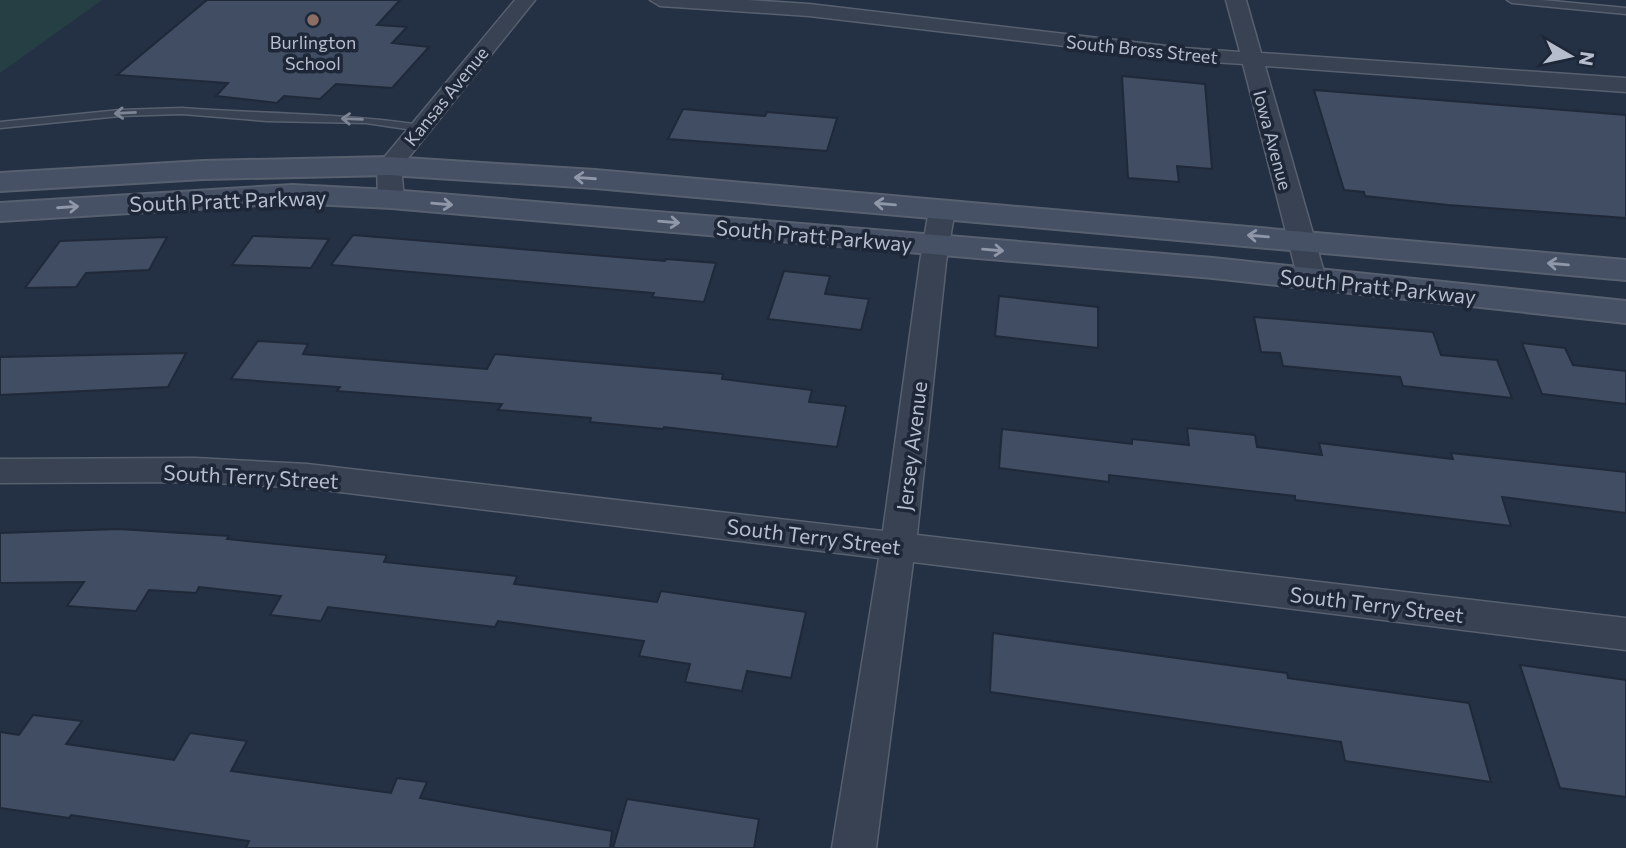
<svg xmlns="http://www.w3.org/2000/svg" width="1626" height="848" viewBox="0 0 1626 848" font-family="Commissioner,sans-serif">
<rect width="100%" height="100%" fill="#243043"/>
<path fill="#263f44" d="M0,0H102L0,73Z"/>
<g fill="#404d63" stroke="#1f2939" stroke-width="2">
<path d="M207,0H400L377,25L407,27L392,43L429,47L392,88L336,84L320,99L284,96L277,103L216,96L228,83L117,75Z"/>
<path d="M1122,76L1205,84L1212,169L1177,166L1179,182L1128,178Z"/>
<path d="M1314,90L1626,115V218L1448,205L1365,196L1364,192L1344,190Z"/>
<path d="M683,109L765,116L767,112L837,118L827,151L668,139Z"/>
<path d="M353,235L665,261L666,259L716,263L704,302L652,297L654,293L331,265Z"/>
<path d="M253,236L329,239L311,268L232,265Z"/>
<path d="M167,237L149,270L86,273L76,287L25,288L60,241Z"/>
<path d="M784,271L830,276L825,294L869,299L861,330L768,319Z"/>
<path d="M999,296L1098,307V348L995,336Z"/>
<path d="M1254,317L1433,332L1441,355L1497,360L1512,398L1403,386L1400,377L1283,366L1280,353L1261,352Z"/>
<path d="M258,341L308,344L303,354L487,369L495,354L723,374L722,379L812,390L809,402L846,406L837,447L664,427L663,429L590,422L591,418L498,410L502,404L337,391L340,387L231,379Z"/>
<path d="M1522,343L1565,348L1573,365L1626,371V404L1542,394Z"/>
<path d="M186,353L168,387L0,395V357Z"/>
<path d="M1187,428L1255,435L1257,447L1322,455L1319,443L1453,459L1451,453L1626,472V513L1502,497L1511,526L1295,500V496L1109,475V482L999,468L1002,429L1132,444V439L1189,445Z"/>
<path d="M119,529L229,536L227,539L387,555L384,562L517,576L514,584L657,602L661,591L806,612L791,678L747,671L742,691L685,682L690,664L639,656L644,641L498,621L495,627L328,607L321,621L270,615L281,596L199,587L196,593L149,590L136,611L67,606L84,582L0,583V533Z"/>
<path d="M993,633L1287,673L1288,678L1469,703L1491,782L1345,761L1341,742L990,692Z"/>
<path d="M1520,665L1626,680V797L1560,788Z"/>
<path d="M33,715L82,721L66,744L174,760L190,733L247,741L231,771L391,793L397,778L427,782L420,798L612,831L610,848H246L249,841L71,815L69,818L0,808V732L19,735Z"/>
<path d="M627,799L759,819L754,848H613Z"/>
</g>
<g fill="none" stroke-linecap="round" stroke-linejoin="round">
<g stroke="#57606f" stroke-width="3">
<g id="lane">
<path d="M1507,0H1542L1626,8V14L1512,3Z"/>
<path d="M182,108C261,114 341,113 420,125L426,128L420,131L366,123L267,121L182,114L120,116L0,128V122L120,110Z"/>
</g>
</g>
<g stroke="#57606f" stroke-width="3">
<g id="street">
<path d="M515,0H535L401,167L404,199L400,204L391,207L382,204L378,199L377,166Z"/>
<path d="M650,0H748L809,4L1184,48L1240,52L1226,0H1246L1261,53L1626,78V92L1265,66L1326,279L1322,285L1312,287L1302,285L1298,279L1243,64L1184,60L809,16L660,6Z"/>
<path d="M942,202L951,205L955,210L946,262L917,535L1626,618V650L913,562L876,848H832L879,558L307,488L195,482L0,483V459L195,458L307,464L883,531L920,262L929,210L933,205Z"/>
</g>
</g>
<g stroke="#57606f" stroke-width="4">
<g id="secondary">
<path d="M389,157L595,170L1626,260V280L595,188L389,175L203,179L0,191V173L203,161Z"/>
<path d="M292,185L391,190L1213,258L1626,301V323L1213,278L391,208L292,203L0,221V203Z"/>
</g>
</g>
<use href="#lane" fill="#394252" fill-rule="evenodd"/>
<use href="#street" fill="#394252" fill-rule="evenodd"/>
<use href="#secondary" fill="#465165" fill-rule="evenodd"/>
</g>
<defs><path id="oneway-shaft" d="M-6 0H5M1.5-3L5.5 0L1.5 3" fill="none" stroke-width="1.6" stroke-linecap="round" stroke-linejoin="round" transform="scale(1.75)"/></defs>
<g stroke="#7e8695">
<use href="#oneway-shaft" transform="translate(125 113) rotate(177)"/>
<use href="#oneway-shaft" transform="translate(352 119) rotate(-178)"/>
</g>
<g stroke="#8f97a8">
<use href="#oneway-shaft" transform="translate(585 178) rotate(-176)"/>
<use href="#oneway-shaft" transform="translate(442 204) rotate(5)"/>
<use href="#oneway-shaft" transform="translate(885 204) rotate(-175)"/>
<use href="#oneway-shaft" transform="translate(68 207) rotate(-4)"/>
<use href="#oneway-shaft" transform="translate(669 222) rotate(5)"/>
<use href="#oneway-shaft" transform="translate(1258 236) rotate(-175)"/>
<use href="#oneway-shaft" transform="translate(993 250) rotate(5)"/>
<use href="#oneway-shaft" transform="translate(1558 264) rotate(-175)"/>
</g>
<circle fill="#8d6e63" stroke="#1d2737" stroke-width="2.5" cx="313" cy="20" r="7"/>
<g text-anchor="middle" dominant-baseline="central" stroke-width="7" stroke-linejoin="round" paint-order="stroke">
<g font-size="18" fill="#b6bdcc" stroke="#1d2737">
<text x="313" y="42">Burlington<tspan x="313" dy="21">School</tspan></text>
</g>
<g font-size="18" fill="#b6bdcc" stroke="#1d2737">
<text transform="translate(1142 49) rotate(6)">South Bross Street</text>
<text transform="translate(446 96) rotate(-51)">Kansas Avenue</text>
<text transform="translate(1273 140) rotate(75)">Iowa Avenue</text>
</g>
<g font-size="21" fill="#b6bdcc" stroke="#1d2737">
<text transform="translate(228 200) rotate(-2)">South Pratt Parkway</text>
<text transform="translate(814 235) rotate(5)">South Pratt Parkway</text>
<text transform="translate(1378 286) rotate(6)">South Pratt Parkway</text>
<text transform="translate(911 446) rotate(-83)">Jersey Avenue</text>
<text transform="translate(251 476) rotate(3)">South Terry Street</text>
<text transform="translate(814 536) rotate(7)">South Terry Street</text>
<text transform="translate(1377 604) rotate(7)">South Terry Street</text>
</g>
</g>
<g transform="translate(1570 56) rotate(99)" stroke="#1d2737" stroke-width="5" paint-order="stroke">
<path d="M0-5L12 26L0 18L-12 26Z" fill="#b6bdcc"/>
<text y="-10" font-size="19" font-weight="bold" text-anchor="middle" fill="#b6bdcc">N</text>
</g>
</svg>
